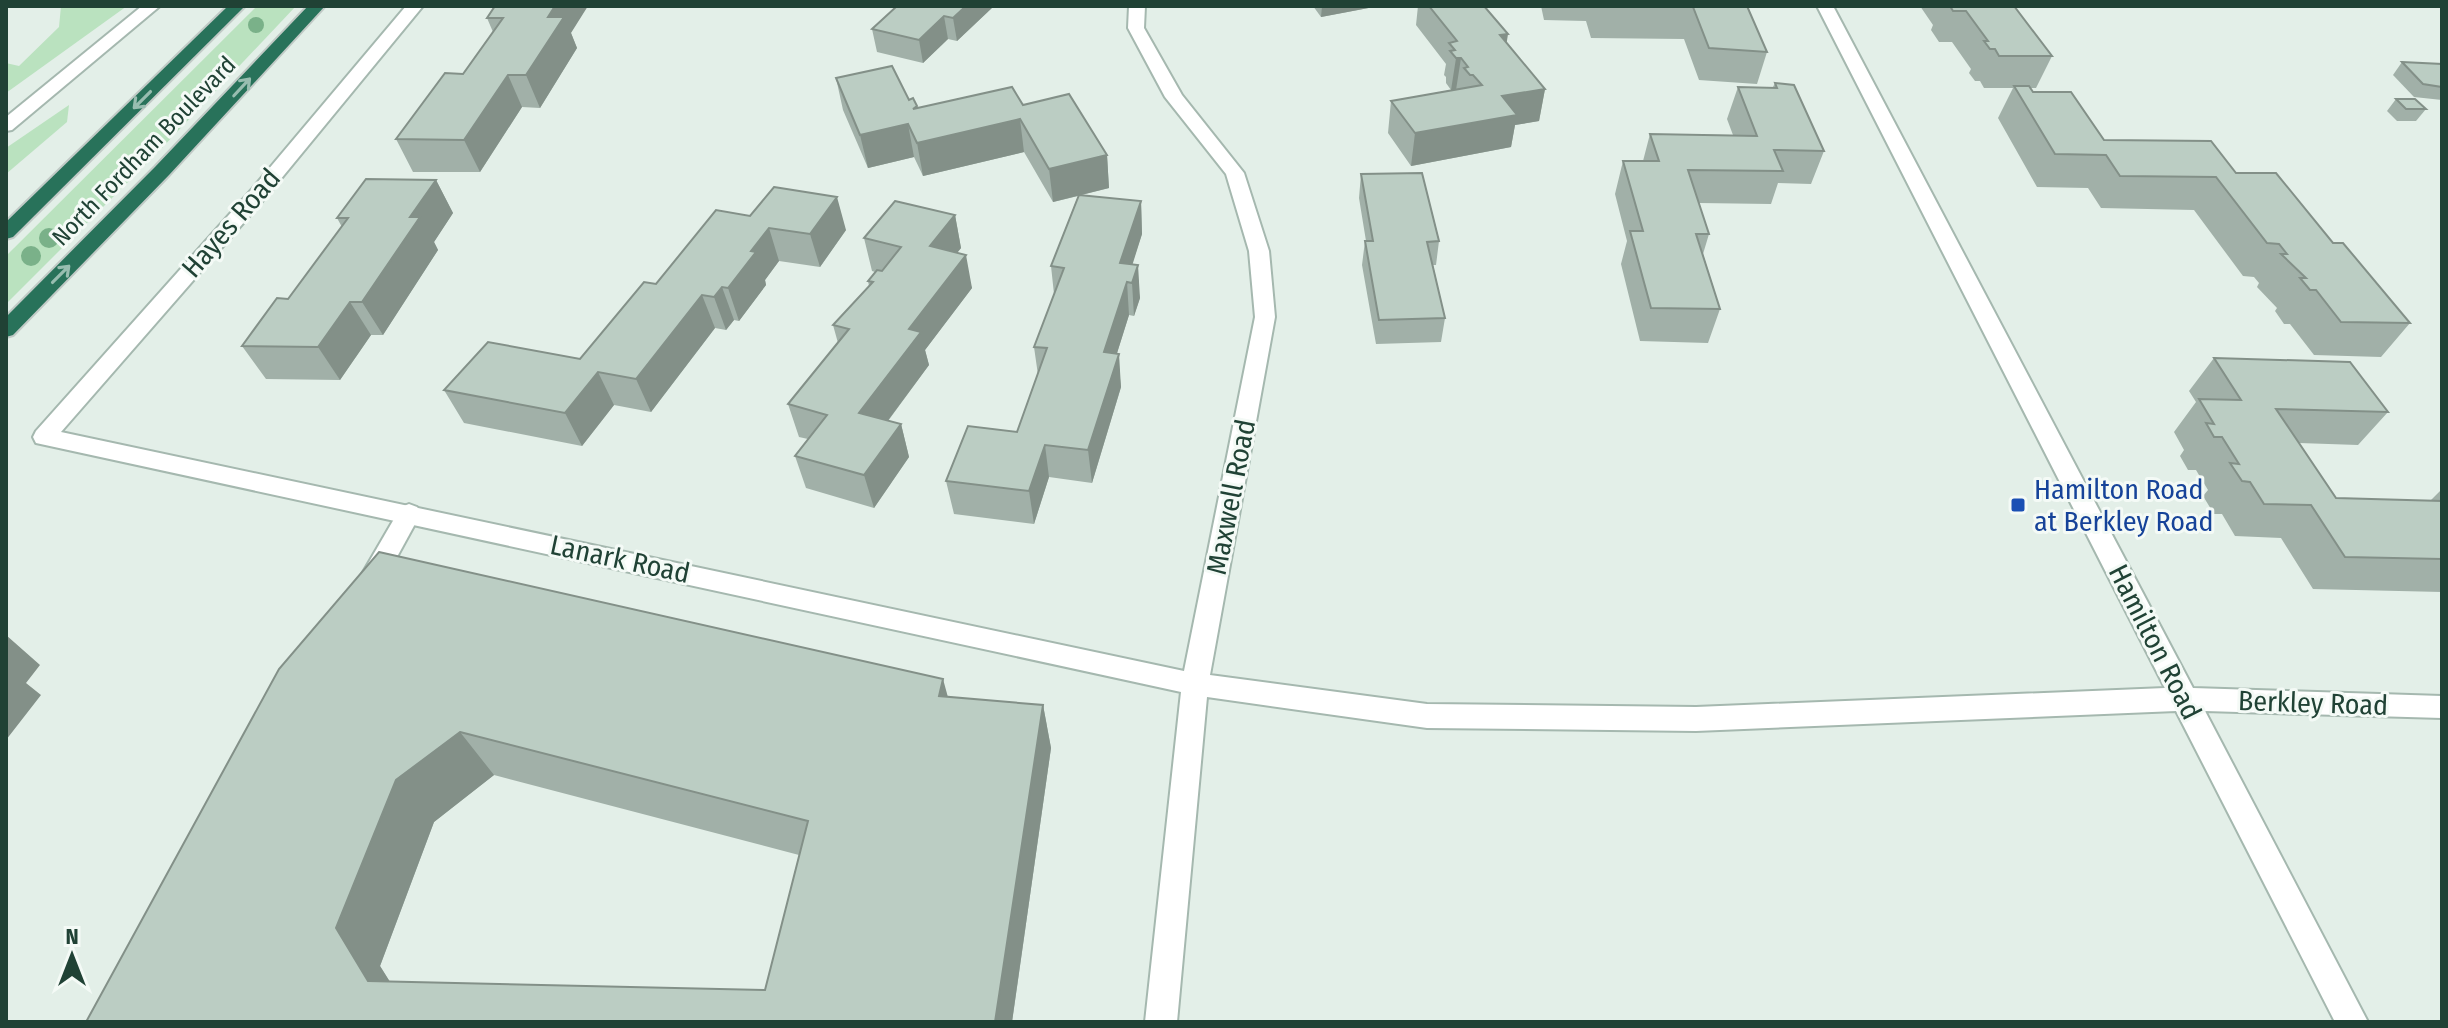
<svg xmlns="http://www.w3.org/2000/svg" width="2448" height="1028" viewBox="0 0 2448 1028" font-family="'Fira Sans Condensed',sans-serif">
<rect width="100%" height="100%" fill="#e3efe8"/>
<g fill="#bae2bf">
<path d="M61,6H127L6,93V63L19,66L59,27Z"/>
<path d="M257,6H296L160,150L6,304V256Z"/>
<path d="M69,105L67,122L6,174V148Z"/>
</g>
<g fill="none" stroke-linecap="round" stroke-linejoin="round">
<g stroke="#a5b8af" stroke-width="4">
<path id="lane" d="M409,504L417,507L421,513L380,588L371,591L362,588L358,581L362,574L401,507Z"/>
</g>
<g stroke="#a5b8af" stroke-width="4">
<g id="street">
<path d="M142,6H160L12,130L6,131V117Z"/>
<path d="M406,6H423L266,197L61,432L1184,671L1255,317L1249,251L1226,174L1165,97L1128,28L1129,6H1145L1144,28L1182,95L1244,173L1269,251L1275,317L1210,675L1427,704L1696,707L2165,688L1817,6H1833L2193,688L2442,696V718L2205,711L2368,1022H2335L2176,711L1696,731L1427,728L1207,697L1177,1022H1145L1181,692L36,443L33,437L36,431L252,189Z"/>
</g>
</g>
<g stroke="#c1cac6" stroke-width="4">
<g id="highway">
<path d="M228,6H245L13,237L6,239V222Z"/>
<path d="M308,6H325L169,175L13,335L6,337V317L155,167Z"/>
</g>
</g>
<use href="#lane" fill="#fff" fill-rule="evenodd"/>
<use href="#street" fill="#fff" fill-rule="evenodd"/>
<use href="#highway" fill="#28725a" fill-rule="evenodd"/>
</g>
<g fill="#7ab189">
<circle cx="256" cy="25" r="8"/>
<circle cx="49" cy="238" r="10"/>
<circle cx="31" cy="256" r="10"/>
</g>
<g fill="#a1b0a8" fill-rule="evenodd">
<path d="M495,6L571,33L577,48L540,108L522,107L480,172H413L396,139L463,74L493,32L487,18Z"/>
<path d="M909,6H994L957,41L948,39L923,63L877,52L872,29Z"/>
<path d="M1313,6H1379L1321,17Z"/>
<path d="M1418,6H1484L1507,43L1545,89L1539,121L1515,125L1511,147L1411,166L1388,133L1391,101L1451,90L1446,83V77L1444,75L1446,64L1416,25Z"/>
<path d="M1541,6H1747L1767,52L1757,84L1699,80L1684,39L1591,38L1586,21L1544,20Z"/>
<path d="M1920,6H2014L2052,56L2036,88H2030L2033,92L2104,140L2236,173L2333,243L2410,323L2381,357L2314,355L2290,324H2284L2275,311L2277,308L2257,287L2259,283L2254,277L2243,276L2194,210L2101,208L2088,188L2037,187L1998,118L2013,88H1984L1980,81H1975L1969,73L1971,69L1952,42H1939L1931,30L1933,25Z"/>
<path d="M2402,62L2442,64V100L2414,97L2393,75Z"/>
<path d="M836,78L909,100L917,108L1023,105L1107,155L1109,188L1081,195L1141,201L1142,234L1132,264L1140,298L1134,316L1129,315L1117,353L1121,387L1092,483L1049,477L1034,524L954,514L946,481L1017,432L1038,375L1034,347L1054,294L1051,266L1078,196L1053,202L1024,152L923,176L914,157L868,168L843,110Z"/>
<path d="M1775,83L1824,151L1811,184L1778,183L1771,204L1699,203L1709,234L1703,254L1720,309L1708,343L1640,341L1621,264L1627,241L1615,194L1623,161H1643L1650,134L1733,135L1727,119L1738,87H1773Z"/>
<path d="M2396,99L2426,109L2416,121H2397L2387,111Z"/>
<path d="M1361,174L1439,241L1436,265H1433L1445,318L1441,342L1376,344L1362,265L1365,241H1366L1359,198Z"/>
<path d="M436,180L453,213L434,242L438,250L383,335H371L340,380L266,379L242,346L288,299L342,227L337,218Z"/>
<path d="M955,215L961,248L957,253L972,288L925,350L929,365L888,421L901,424L909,457L874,508L806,488L795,456L808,439L799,437L788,404L838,343L833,325L869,286L868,281L875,272L872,271L864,238Z"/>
<path d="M750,216L846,230L820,267L779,261L765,280L766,285L739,321L734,320L726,330L715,328L651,412L614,405L582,446L464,423L444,390L580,359L656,284Z"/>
<path d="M2214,358L2388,412L2358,445L2299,443L2336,498L2430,501L2442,489V592L2313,589L2281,538L2235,536L2222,514H2214L2203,496L2208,490L2196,470H2188L2180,456L2184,450L2174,432L2196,402L2189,391Z"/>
<path d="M279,669L948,697L1043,705L1051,748L1012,1022H86ZM494,775L799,855L765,990L390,982L380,966L434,822Z"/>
</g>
<g fill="#839088">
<path d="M555,6H588L571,33L577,48L540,108L526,75L548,17Z"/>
<path d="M966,6H994L957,41L953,18Z"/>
<path d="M1322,6H1379L1321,17Z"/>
<path d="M944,16L948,39L923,63L919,40Z"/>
<path d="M1508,34L1503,66L1500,35Z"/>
<path d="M1456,58H1461L1456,90H1451Z"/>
<path d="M508,75L522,107L480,172L464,140Z"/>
<path d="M1545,89L1539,121L1515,125L1511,147L1411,166L1415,133L1502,96Z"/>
<path d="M1020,119L1024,152L923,176L917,143Z"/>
<path d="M908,124L914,157L868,168L860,135Z"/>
<path d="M1107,155L1109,188L1053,202L1049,169Z"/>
<path d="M436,180L453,213L434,242L438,250L383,335L362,302L410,217Z"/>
<path d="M837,197L846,230L820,267L810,234Z"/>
<path d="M1141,201L1142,234L1127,282L1129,315L1107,385L1104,352L1120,263Z"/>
<path d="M955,215L961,248L936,279L930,246Z"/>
<path d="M769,228L779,261L765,280L766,285L739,321L728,288L751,251Z"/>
<path d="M966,255L972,288L925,350L929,365L869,446L859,413L909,329Z"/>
<path d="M1138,265L1140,298L1134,316L1132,283Z"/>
<path d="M722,287L734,320L726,330L714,297Z"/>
<path d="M702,295L715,328L651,412L636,379Z"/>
<path d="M350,302L371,335L340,380L318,347Z"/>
<path d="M1119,354L1121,387L1092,483L1088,450Z"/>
<path d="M598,372L614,405L582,446L565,413Z"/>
<path d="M901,424L909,457L874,508L864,475Z"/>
<path d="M1045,445L1049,477L1034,524L1029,491Z"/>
<path d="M6,635L40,665L26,683L41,695L6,740Z"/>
<path d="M943,679L955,723L939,696Z"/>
<path d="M1043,705L1051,748L1012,1022H995Z"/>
<path d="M460,732L494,775L434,822L380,966L412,1017L368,981L336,928L396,780Z"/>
</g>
<g fill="#bbcdc3" stroke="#839088" stroke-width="2" fill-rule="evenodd">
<path d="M495,6H555L548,17H564L526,75H508L464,140L396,139L445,73L463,74L503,18H487Z"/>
<path d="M897,6L908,7L966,6L953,18L944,16L919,40L872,29Z"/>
<path d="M1429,6H1484L1508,34L1500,35L1545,89L1502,96L1517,115L1415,133L1391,101L1482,85L1473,75H1470L1464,68L1468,67L1461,58H1456L1450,51L1455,50L1449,43L1457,41Z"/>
<path d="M1598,6H1747L1767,52L1709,48L1693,7Z"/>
<path d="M1950,6H2014L2052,56H1999L1995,49H1990L1984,41H1988L1966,11H1953Z"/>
<path d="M2402,62L2442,64V87L2423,84Z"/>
<path d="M892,66L909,100L913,98L917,106L913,109L1012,87L1023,105L1069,94L1107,155L1049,169L1020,119L917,143L908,124L860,135L836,78Z"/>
<path d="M1775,83L1794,85L1824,151L1774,150L1783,171L1688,170L1709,234H1696L1720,309L1651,308L1630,231H1643L1623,161H1659L1650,134L1757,136L1738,87L1777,88Z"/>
<path d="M2014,86H2029L2033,92H2071L2104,140L2211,141L2236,173H2276L2333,243H2343L2410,323L2341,322L2316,290H2310L2300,278H2306L2281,254H2287L2279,244L2267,243L2216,177L2120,176L2106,155L2055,154Z"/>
<path d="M2396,99H2415L2426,109H2406Z"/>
<path d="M1422,173L1439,241L1427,242L1445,318L1379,320L1365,241H1373L1361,174Z"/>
<path d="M366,179L436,180L410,217H420L362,302H350L318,347L242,346L277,298L288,299L348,218H337Z"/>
<path d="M774,187L837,197L810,234L769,228L751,251L756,252L728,288L722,287L714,297L702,295L636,379L598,372L565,413L444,390L488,342L580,359L644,282L656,284L716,210L750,216Z"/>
<path d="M1079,195L1141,201L1120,263L1138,265L1132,283L1127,282L1104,352L1119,354L1088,450L1045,445L1029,491L946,481L968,426L1017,432L1047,348L1034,347L1064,268L1051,266Z"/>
<path d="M895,201L955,215L930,246L966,255L909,329L921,332L859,413L901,424L864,475L795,456L827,415L788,404L849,329L833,325L873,282L868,281L877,270L882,271L901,247L864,238Z"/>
<path d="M2214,358L2350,362L2388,412L2276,409L2336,498L2442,501V559L2345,557L2311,505L2264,504L2250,482L2242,481L2230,463L2239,464L2222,437H2214L2206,423L2214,424L2199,399L2241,400Z"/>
<path d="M379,552L943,679L939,696L1043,705L995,1022H86L279,669ZM460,732L808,821L765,990L368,981L336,928L396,780Z"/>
</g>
<defs><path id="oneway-shaft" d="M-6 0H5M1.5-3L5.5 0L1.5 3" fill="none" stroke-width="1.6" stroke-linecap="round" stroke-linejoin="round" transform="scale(2)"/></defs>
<g stroke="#98bdb0">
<use href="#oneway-shaft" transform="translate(242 87) rotate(-47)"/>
<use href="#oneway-shaft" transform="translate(142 100) rotate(135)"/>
<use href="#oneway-shaft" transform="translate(61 274) rotate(-45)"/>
</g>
<rect fill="#1a4fb4" stroke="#f4faf6" stroke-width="3" x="2010" y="497" width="16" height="16" rx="4"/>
<g text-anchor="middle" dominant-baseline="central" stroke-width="6" stroke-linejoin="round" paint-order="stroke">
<g font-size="24" fill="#204235" stroke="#f4faf6">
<text transform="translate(144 151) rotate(-46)">North Fordham Boulevard</text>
</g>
<g font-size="28" fill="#204235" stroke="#f4faf6">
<text transform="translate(231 223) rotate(-49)">Hayes Road</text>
<text transform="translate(1231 497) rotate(-79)">Maxwell Road</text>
<text transform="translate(620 559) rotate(12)">Lanark Road</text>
<text transform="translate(2155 642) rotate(63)">Hamilton Road</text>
<text transform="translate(2313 703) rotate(2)">Berkley Road</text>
</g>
<g font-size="28" fill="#164399" stroke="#f4faf6" text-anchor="start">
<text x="2034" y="489">Hamilton Road<tspan x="2034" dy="32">at Berkley Road</tspan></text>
</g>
</g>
<rect width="2448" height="1028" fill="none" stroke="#204235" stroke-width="16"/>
<g transform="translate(72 956)" stroke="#f4faf6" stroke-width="6" paint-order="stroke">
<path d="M0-6L14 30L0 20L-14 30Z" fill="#204235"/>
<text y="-12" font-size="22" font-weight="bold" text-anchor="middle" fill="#204235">N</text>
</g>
</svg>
